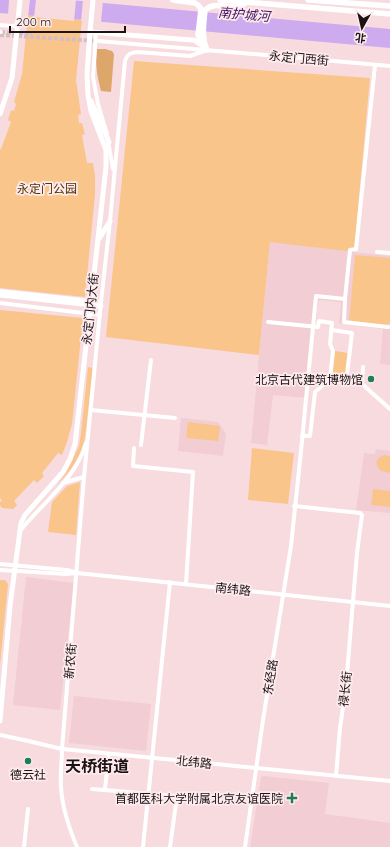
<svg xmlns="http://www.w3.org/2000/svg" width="390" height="847" viewBox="0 0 390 847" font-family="Quicksand,'Noto Sans SC',sans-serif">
<rect width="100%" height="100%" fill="#f7dbdf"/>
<g fill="#f2cdd3">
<path d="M270,241L352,252L390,256V365L380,364L383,329L339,323L341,304L340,302L320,300L318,301L316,321H314L306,398L273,395L267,445L251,443Z"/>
<path d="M181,418L218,422L226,434L223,456L178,451Z"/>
<path d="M376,449L390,451V513L356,510L364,453L375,454Z"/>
<path d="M26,577L74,583L60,710L13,705Z"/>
<path d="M74,696L151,704L146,751L69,743Z"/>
<path d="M264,776L329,783L325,814L390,823V847H250L261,778V777Z"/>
</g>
<g fill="#fac58b">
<path d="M36,0H76L74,19L82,20L76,80L81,114L78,115L79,123H82L85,134L82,135L87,163H93L95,175V195L85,297L0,288V149H1L11,122L8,120L11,110L14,111L16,104L14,102L22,74L28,15H34Z"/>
<path d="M134,61L370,78L354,252L270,242L259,355L106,337Z"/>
<path d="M355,255L390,258V323L386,325L349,322Z"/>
<path d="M0,310L83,318L72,424L67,442L62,455L58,453L42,473L44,476L37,483L34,480L14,501L17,505L13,509L2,508L0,505V502L2,501L0,498Z"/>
<path d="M335,351L348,353L346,375L332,374Z"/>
<path d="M88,367L93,368L86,430L84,442L80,454L71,469L57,485L68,469L79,446L81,433Z"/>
<path d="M188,422L220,426L218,441L186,438Z"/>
<path d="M252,448L294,453L288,504L248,500Z"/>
<path d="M384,455L390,456V473L381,471C374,464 375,459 384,455Z"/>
<path d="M80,482L76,535L48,532L52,502L67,486Z"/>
<path d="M373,489L390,491V507L371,505Z"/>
<path d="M0,580H5L8,584L0,665Z"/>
</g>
<path fill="#dda76b" d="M97,49H105L112,51L114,54L111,92L101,91C97,76 95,64 97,49Z"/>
<path fill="#cdabee" d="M0,0H70L390,29V48L135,25L53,17L0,13Z"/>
<g fill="#f7dbdf">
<path d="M9,0H30L28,17L8,15Z"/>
<path d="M36,0H76L74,21L34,17Z"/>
<path d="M83,0L103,1L101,23L81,21Z"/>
</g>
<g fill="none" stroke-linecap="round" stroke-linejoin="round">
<g stroke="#d6bdc0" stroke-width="4" stroke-dasharray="4 2" stroke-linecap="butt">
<path d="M1,32L32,34"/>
<path d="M0,35L98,41"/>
</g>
<g stroke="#fff" stroke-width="4">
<path d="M0,25L12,26L18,25"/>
<path d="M0,32H1"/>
<path d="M96,32L93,77L98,104L107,134"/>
<path d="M98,41L278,56L390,66"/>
<path d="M108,141L113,169"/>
<path d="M377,252L390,253"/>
<path d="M0,291L101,302"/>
<path d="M345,299L344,322L388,327"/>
<path d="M0,303L100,315"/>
<path d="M268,322L318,327L319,321L332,323L330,344L333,351L330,379L315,392L310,436H302"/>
<path d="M332,330L352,333L346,382"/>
<path d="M327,381L362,384L390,409"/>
<path d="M362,384L363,367"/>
<path d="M91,410L175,418"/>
<path d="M141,445L151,360"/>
<path d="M134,448L133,466L193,472L186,584"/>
<path d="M63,483L84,477"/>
<path d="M294,506L360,513L362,515L357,553L346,686L340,728L336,776"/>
<path d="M20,531C42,503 76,479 86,443"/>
<path d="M0,564L67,570L75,572"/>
<path d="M0,570L66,574L77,573L116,577L390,606"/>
<path d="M0,735L24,740L62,749L390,781"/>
<path d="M92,789L177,796L170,847"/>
<path d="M105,789L109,754"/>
<path d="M24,847L28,809"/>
<path d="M77,847C69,828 62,807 61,787C60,774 62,761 62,749L84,477L101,302L110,221L125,61C127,54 131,52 138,52L190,56L207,50"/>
<path d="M143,847L170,582"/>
<path d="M245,847L263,720L291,546L301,451L316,296L345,299L350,250L356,249L375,65"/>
</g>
<g stroke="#fff" stroke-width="5">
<path d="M90,32L191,40H194L204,47"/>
<path d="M91,101L109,142"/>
<path d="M0,114L12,78L20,0"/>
<path d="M99,239L110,221"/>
<path d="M0,295L101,306"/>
<path d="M0,721L10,606L21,523L25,515L63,472L70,459L75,444L106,167V150L91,111L88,95L87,74L90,32L93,0"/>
</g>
<g stroke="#fff" stroke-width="5.5">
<path d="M173,0L195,3L198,5L201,9L198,35L202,43"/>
<path d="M220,0L390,14"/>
<path d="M308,0L390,6"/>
<path d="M207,50C201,37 204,24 205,10C216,0 231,10 241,6C243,5 245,3 247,2"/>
</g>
</g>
<g fill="#217d53" stroke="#fdebee" stroke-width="1.5">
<circle cx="371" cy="379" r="4"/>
<circle cx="28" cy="761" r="4"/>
<path d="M290 792h4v4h4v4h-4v4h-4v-4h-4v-4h4z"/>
</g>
<g text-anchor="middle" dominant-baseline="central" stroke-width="3.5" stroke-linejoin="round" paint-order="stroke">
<g font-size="12" fill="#1b1213" stroke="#fdebee">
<text transform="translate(299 58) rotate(5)">永定门西街</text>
<text transform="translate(90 309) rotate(-84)">永定门内大街</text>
<text transform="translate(233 589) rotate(6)">南纬路</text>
<text transform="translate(70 661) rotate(-85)">新农街</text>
<text transform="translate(270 677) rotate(-81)">东经路</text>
<text transform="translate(345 689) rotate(-84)">禄长街</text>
<text transform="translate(194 762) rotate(6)">北纬路</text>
</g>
<g font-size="12" fill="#553200" stroke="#fdebee">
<text x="47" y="188">永定门公园</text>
</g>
<g font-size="12" fill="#1b1213" stroke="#fdebee" text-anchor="end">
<text x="363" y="379">北京古代建筑博物馆</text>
<text x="28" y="774" text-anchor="middle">德云社</text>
<text x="283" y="798">首都医科大学附属北京友谊医院</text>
</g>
<g font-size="13" font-style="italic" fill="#421361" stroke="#fdebee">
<text transform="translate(244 14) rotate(5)">南护城河</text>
</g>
<g font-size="16" font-weight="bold" fill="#1b1213" stroke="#fdebee">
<text x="97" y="766">天桥街道</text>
</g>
</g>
<g transform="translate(362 28) rotate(188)" stroke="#fdebee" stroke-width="3" paint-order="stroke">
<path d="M0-3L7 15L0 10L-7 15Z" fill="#1b1213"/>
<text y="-6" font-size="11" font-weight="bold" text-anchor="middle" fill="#1b1213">北</text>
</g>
<path d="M10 26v6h115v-6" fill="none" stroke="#1b1213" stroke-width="2"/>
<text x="16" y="26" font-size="12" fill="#1b1213" stroke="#fdebee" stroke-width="3" paint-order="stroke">200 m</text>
</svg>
